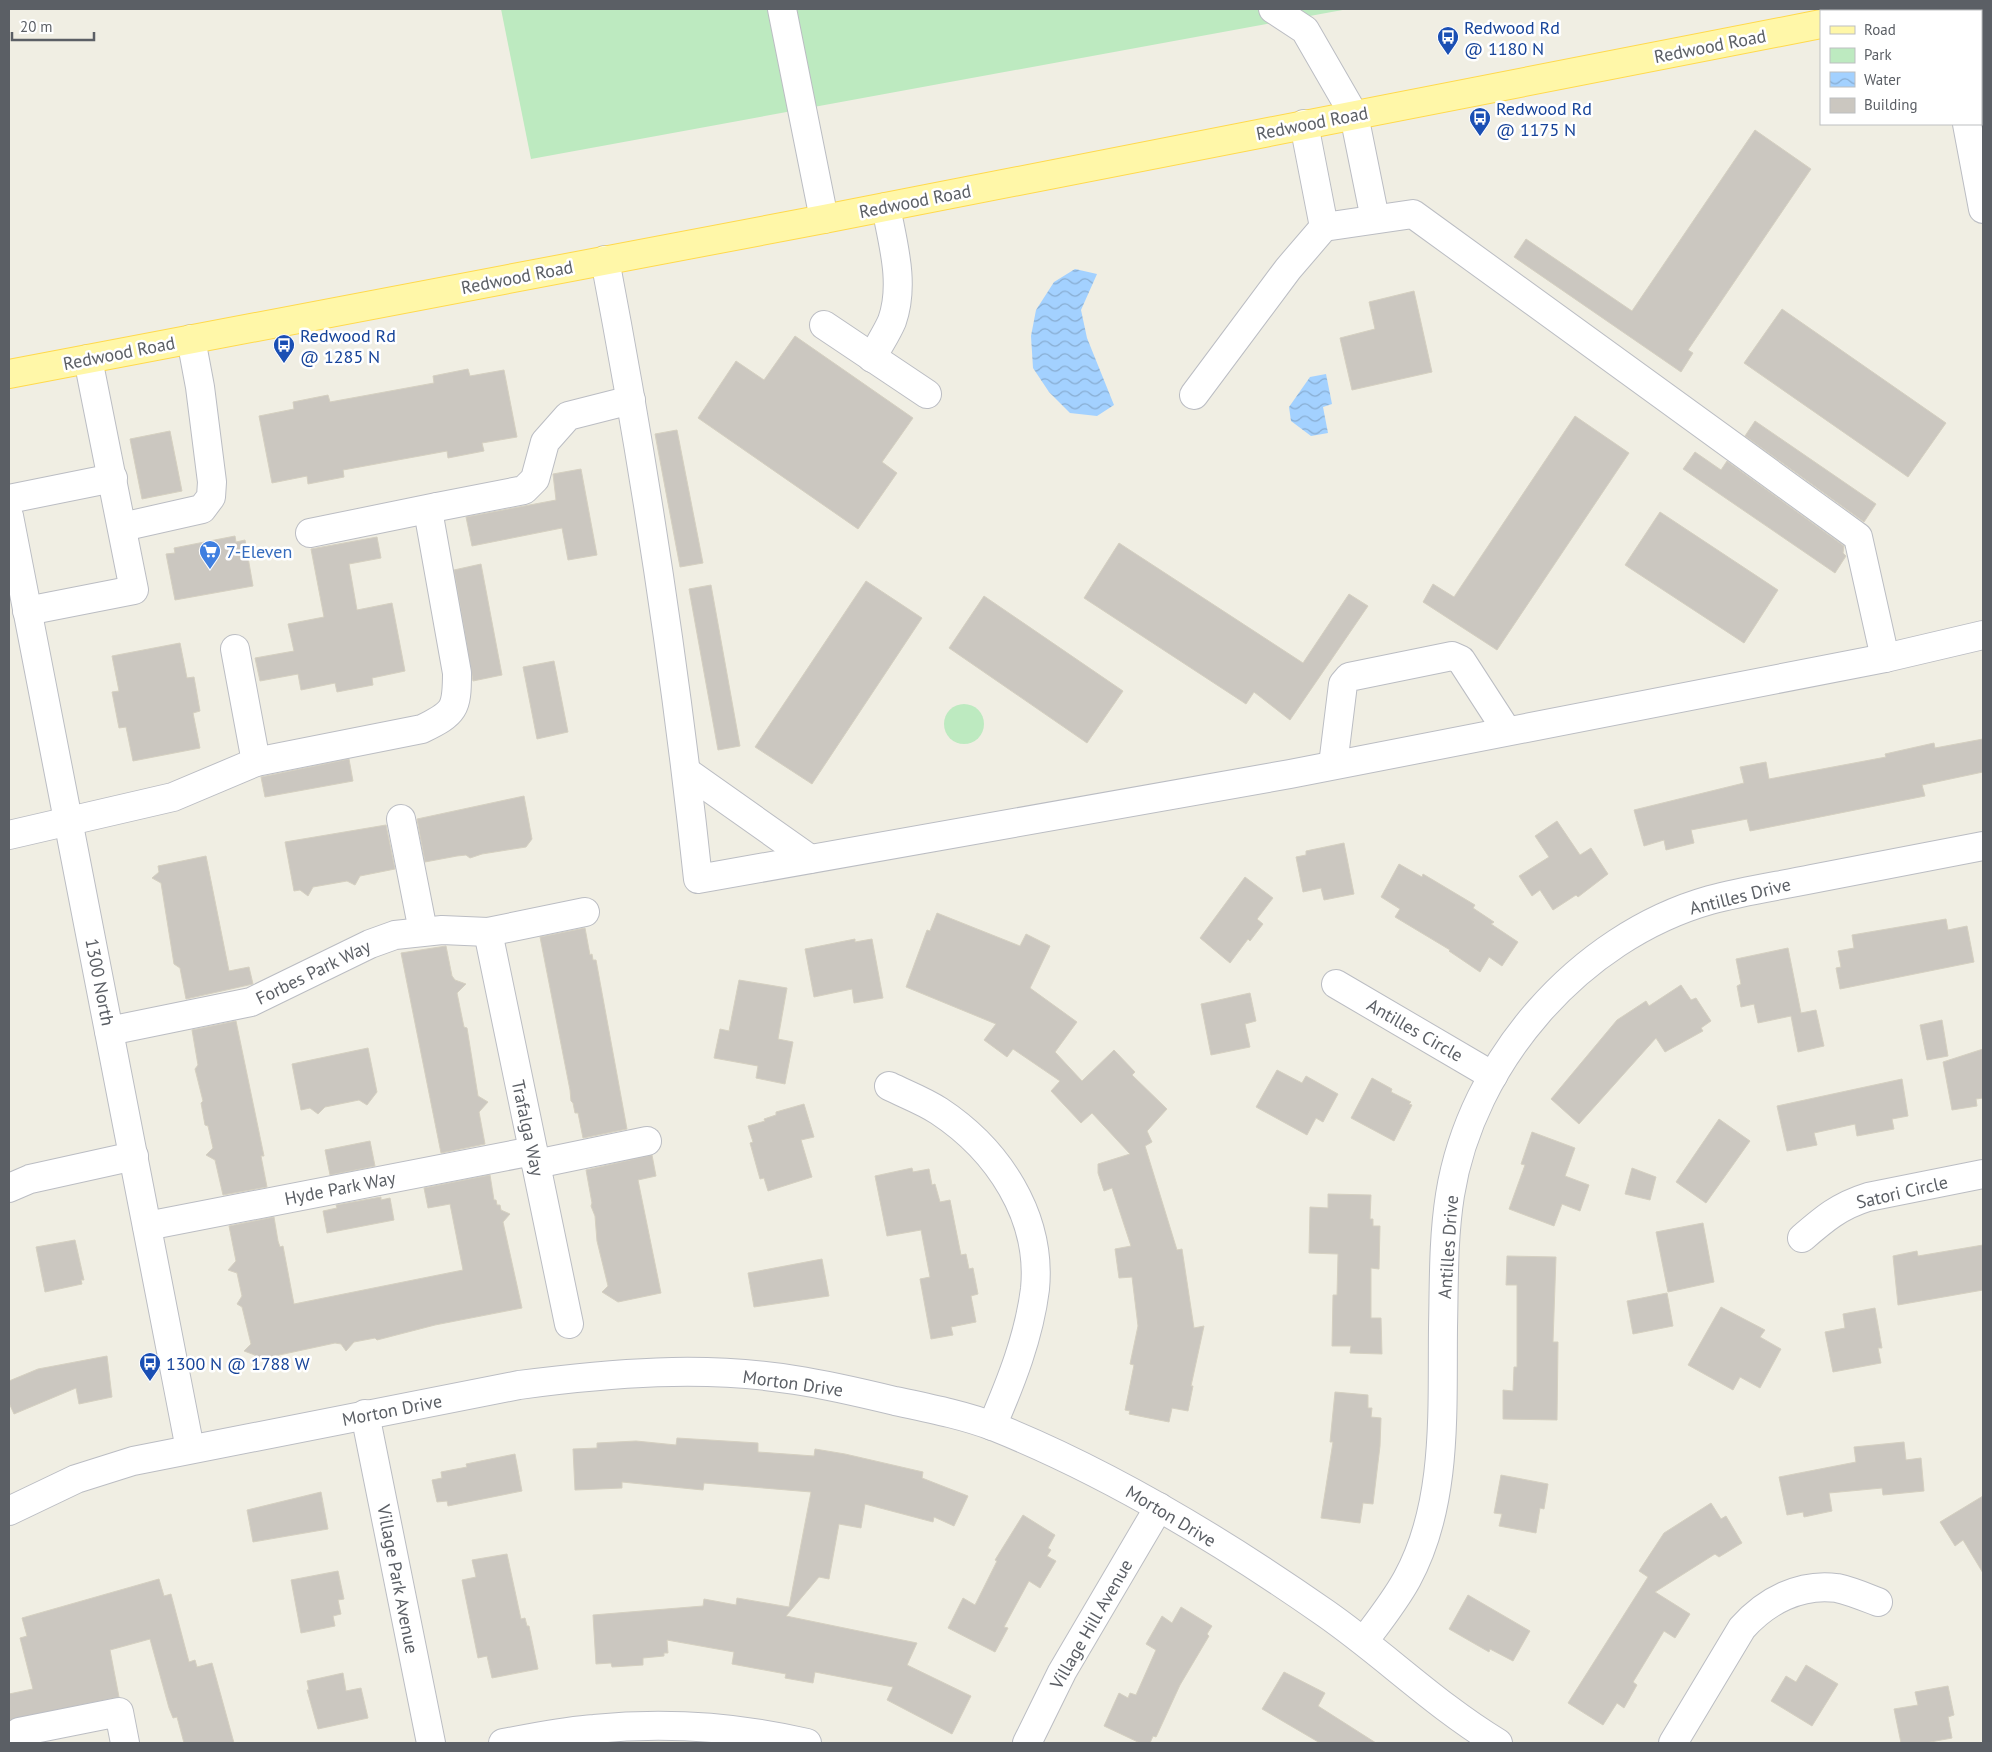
<svg xmlns="http://www.w3.org/2000/svg" width="1992" height="1752" viewBox="0 0 1992 1752" font-family="'PT Sans',sans-serif">
<defs>
<pattern id="water-waves" width="16" height="10" patternUnits="userSpaceOnUse" patternTransform="scale(1.25)"><rect width="16" height="10" fill="#a3d1ff"/><path d="M0 5q4-4 8 0t8 0" fill="none" stroke="#88add2"/></pattern>
</defs>
<rect width="100%" height="100%" fill="#f0eee3"/>
<g fill="#bdeac0">
<path d="M501,9H1348L531,159Z"/>
<circle cx="964" cy="724" r="20"/>
</g>
<g fill="url(#water-waves)">
<path d="M1075,269L1097,274L1081,310L1087,338L1114,405L1097,416L1070,413L1049,392L1033,368L1031,336L1036,310L1054,282Z"/>
<path d="M1326,374L1332,404L1323,407L1328,433L1311,436L1291,421L1289,407L1310,377Z"/>
</g>
<g fill="#cbc7c0" stroke="#d5d0c1">
<path d="M1755,130L1811,169L1688,350L1693,353L1681,372L1514,257L1526,239L1632,311Z"/>
<path d="M1414,291L1432,372L1352,390L1340,338L1375,329L1369,302Z"/>
<path d="M1782,309L1946,423L1908,477L1744,363Z"/>
<path d="M795,336L913,418L882,462L897,473L858,529L698,418L736,361L764,380Z"/>
<path d="M468,369L470,376L504,370L517,437L482,443L484,451L448,458L447,451L343,470L344,477L308,484L307,476L272,483L259,416L294,409L293,402L328,395L330,402L434,383L433,376Z"/>
<path d="M1575,416L1629,453L1497,650L1423,602L1433,584L1454,597Z"/>
<path d="M1755,421L1876,504L1864,522L1745,436Z"/>
<path d="M677,430L703,563L680,567L655,434Z"/>
<path d="M170,431L182,491L142,499L130,439Z"/>
<path d="M1695,452L1721,470L1727,461L1844,546L1843,553L1846,556L1835,573L1683,469Z"/>
<path d="M581,469L597,555L568,560L562,528L472,546L466,517L556,500L553,474Z"/>
<path d="M1660,512L1778,590L1744,643L1625,565Z"/>
<path d="M235,536L236,542L245,540L253,586L175,600L166,554L175,553L174,548Z"/>
<path d="M377,537L381,558L349,564L357,610L392,603L405,671L372,678L373,685L337,692L335,683L301,690L298,674L260,681L255,658L294,651L288,624L324,617L311,549Z"/>
<path d="M1119,543L1303,663L1349,594L1368,606L1290,720L1254,692L1246,704L1084,598Z"/>
<path d="M481,564L502,675L473,681L454,570Z"/>
<path d="M866,581L922,618L812,784L755,747Z"/>
<path d="M711,585L740,746L718,750L689,589Z"/>
<path d="M984,596L1123,691L1087,743L949,648Z"/>
<path d="M180,643L187,678L194,677L200,711L193,713L200,748L133,761L126,727L119,728L112,692L119,691L112,656Z"/>
<path d="M554,661L568,732L537,739L523,667Z"/>
<path d="M1983,739V772L1922,785L1925,796L1750,831L1747,819L1691,830L1694,843L1666,850L1664,840L1644,846L1634,810L1744,783L1740,767L1766,762L1769,779L1886,757L1885,754L1934,743L1935,748Z"/>
<path d="M349,759L353,781L265,797L261,777Z"/>
<path d="M524,796L532,839L526,847L482,854L470,858L466,855L457,856L425,862L417,819Z"/>
<path d="M1557,821L1580,855L1591,848L1608,874L1578,897L1576,895L1553,910L1540,890L1532,896L1519,876L1549,857L1535,836Z"/>
<path d="M386,825L395,869L360,876L355,885L347,881L313,887L308,896L300,890L294,891L285,842Z"/>
<path d="M1344,843L1354,894L1324,900L1321,888L1303,892L1296,857L1306,855V851Z"/>
<path d="M206,856L229,971L249,967L253,984L186,999L180,968L174,964L161,883L152,878L159,872L158,866Z"/>
<path d="M1399,864L1422,877L1423,874L1475,905L1473,908L1494,922L1491,924L1518,942L1502,966L1489,957L1480,972L1449,951L1450,950L1395,917L1400,909L1381,897Z"/>
<path d="M1245,877L1273,898L1257,919L1263,924L1250,941L1248,939L1230,963L1200,938Z"/>
<path d="M937,913L1020,946L1026,934L1050,946L1030,988L1077,1022L1055,1052L1082,1081L1114,1050L1135,1072L1132,1075L1167,1109L1147,1131L1152,1142L1145,1146L1177,1250L1182,1249L1194,1328L1204,1326L1191,1386H1193L1188,1411L1172,1408L1169,1422L1129,1414L1130,1411L1125,1410L1134,1365L1130,1364L1138,1326L1132,1277L1119,1278L1115,1249L1131,1246L1112,1188L1104,1191L1098,1173V1164L1130,1154L1092,1113L1081,1123L1051,1091L1060,1081L1013,1049L1007,1057L984,1040L996,1024L906,987L927,930L930,931Z"/>
<path d="M1946,919L1948,930L1967,926L1974,962L1840,989L1836,968L1841,967L1838,951L1854,948L1852,935Z"/>
<path d="M585,928L590,955L592,954L593,960H596L627,1129L583,1138L578,1113H575L573,1103L571,1101L570,1090L540,937Z"/>
<path d="M855,939V942L872,939L883,998L854,1003L852,989L814,997L805,949Z"/>
<path d="M446,946L452,976L455,980L466,984L457,993L464,1027L467,1028L478,1096L488,1102L479,1112L485,1144L441,1153L401,953Z"/>
<path d="M1788,948L1801,1013L1816,1010L1824,1046L1798,1052L1791,1016L1758,1023L1754,1004L1741,1007L1737,986L1741,984L1736,959Z"/>
<path d="M739,980L787,988L778,1039L793,1042L785,1084L756,1078L758,1066L714,1058L720,1029L729,1031Z"/>
<path d="M1681,985L1691,1000L1696,998L1711,1021L1701,1028L1703,1031L1665,1052L1656,1038L1579,1124L1551,1099L1617,1020L1646,1001L1649,1006Z"/>
<path d="M1250,993L1256,1021L1245,1024L1250,1047L1211,1055L1201,1004Z"/>
<path d="M1942,1020L1948,1056L1927,1060L1920,1025Z"/>
<path d="M236,1021L264,1156H261L267,1187L223,1195L215,1160L206,1155L213,1148L208,1126L205,1125L201,1103L203,1101L195,1069L198,1065L192,1030Z"/>
<path d="M368,1048L377,1092L367,1105L359,1100L325,1107L318,1114L310,1108L301,1110L292,1064Z"/>
<path d="M1983,1049V1098L1976,1099L1977,1106L1952,1110L1943,1062Z"/>
<path d="M1277,1070L1302,1083L1306,1076L1338,1094L1323,1122L1316,1118L1307,1135L1256,1107Z"/>
<path d="M1372,1078L1392,1089L1391,1092L1411,1102L1409,1104L1412,1105L1394,1141L1351,1118Z"/>
<path d="M1902,1079L1908,1116L1892,1119L1894,1129L1857,1136L1855,1124L1814,1133L1817,1145L1787,1151L1777,1106Z"/>
<path d="M804,1104L814,1137L801,1140L812,1177L768,1191L764,1178L760,1179L750,1143L753,1142L748,1126L765,1121L764,1119L776,1115V1112Z"/>
<path d="M1719,1119L1750,1141L1706,1203L1676,1182Z"/>
<path d="M1532,1132L1575,1148L1565,1176L1589,1185L1580,1211L1562,1204L1554,1226L1509,1209L1525,1165L1521,1164Z"/>
<path d="M370,1141L375,1166L330,1175L325,1150Z"/>
<path d="M652,1155L656,1176L638,1180L661,1293L618,1302L602,1292L608,1286L597,1241L595,1216L591,1206L592,1203L586,1170Z"/>
<path d="M912,1168L913,1172L929,1169L932,1185L935,1184L940,1202L950,1200L961,1255L966,1254L969,1269L973,1268L978,1294L971,1296L976,1322L951,1327L953,1335L931,1339L920,1279L930,1277L921,1230L887,1236L875,1176Z"/>
<path d="M1632,1168L1656,1177L1650,1200L1625,1194Z"/>
<path d="M490,1175L494,1200H496L497,1205H500L501,1210L510,1214L503,1222L522,1308L435,1325L377,1340L375,1338L354,1342L346,1351L341,1344L335,1343L256,1360L255,1355L244,1351L251,1344L242,1307L237,1304L242,1296L237,1273L228,1270L236,1261L229,1226L274,1217L278,1241L280,1247L283,1246L294,1304L463,1270L450,1204L428,1208L424,1188Z"/>
<path d="M1328,1194L1371,1195L1370,1219H1373V1226H1380L1379,1269L1371,1268V1318H1381L1382,1354L1350,1353L1351,1346H1332L1333,1295H1337L1338,1254L1309,1253L1310,1207L1328,1208Z"/>
<path d="M381,1197V1200L390,1198L394,1220L327,1233L323,1211L337,1208L336,1205Z"/>
<path d="M1703,1223L1714,1282L1668,1292L1656,1232Z"/>
<path d="M75,1240L84,1280H81L82,1284L45,1292L36,1247Z"/>
<path d="M1983,1245V1290L1898,1305L1893,1256L1917,1251L1918,1256Z"/>
<path d="M1507,1256L1556,1257L1553,1342H1558L1557,1420L1503,1419V1390L1513,1391L1514,1367H1517V1285H1506Z"/>
<path d="M822,1259L829,1296L754,1307L748,1273Z"/>
<path d="M1667,1293L1673,1326L1633,1334L1627,1301Z"/>
<path d="M1721,1307L1765,1330L1760,1337L1781,1349L1760,1388L1740,1377L1733,1390L1688,1365Z"/>
<path d="M1875,1308L1882,1348H1878L1881,1363L1833,1372L1825,1332L1845,1328L1843,1314Z"/>
<path d="M107,1356L112,1397L79,1404L76,1388L14,1414L9,1403V1381L38,1369Z"/>
<path d="M1335,1392L1368,1395V1408H1372L1371,1417L1381,1418L1380,1446L1373,1504L1363,1503L1360,1523L1321,1518L1333,1442H1330Z"/>
<path d="M677,1438L758,1443V1452L814,1456L815,1449L845,1454L923,1472L922,1478L968,1496L954,1526L934,1517L933,1522L865,1504L861,1528L839,1524L829,1579L819,1577L786,1616L917,1643L907,1665L971,1696L952,1734L887,1700L893,1687L815,1672L813,1683L785,1678L786,1674L732,1664L734,1652L667,1640L668,1653H664V1656L643,1658V1665L612,1667L611,1663L596,1664L593,1615L703,1606L704,1599L736,1605L737,1598L789,1607L811,1492L704,1483L703,1490L622,1482V1488L575,1490L573,1449L597,1448V1443L636,1441L676,1445Z"/>
<path d="M1904,1442L1906,1460L1921,1458L1924,1491L1883,1495L1882,1488L1829,1493L1832,1511L1804,1517L1803,1512L1787,1515L1779,1477L1856,1462L1854,1447Z"/>
<path d="M515,1454L522,1491L448,1506L447,1501L437,1502L432,1480L442,1478L441,1472L467,1467L466,1464Z"/>
<path d="M1501,1475L1548,1484L1544,1509L1540,1508L1536,1533L1499,1526L1502,1514L1494,1513Z"/>
<path d="M321,1492L328,1529L253,1542L247,1510Z"/>
<path d="M1983,1496V1573L1963,1540L1955,1546L1940,1522Z"/>
<path d="M1711,1503L1721,1519L1726,1516L1742,1543L1719,1557L1715,1554L1655,1592L1690,1614L1675,1638L1664,1631L1633,1682L1637,1685L1624,1708L1617,1703L1603,1725L1568,1703L1648,1577L1639,1571L1664,1533Z"/>
<path d="M1023,1515L1055,1535L1048,1548L1051,1550L1047,1556L1056,1561L1040,1588L1029,1581L1004,1627L1008,1628L995,1652L948,1628L963,1598L975,1605L997,1561L995,1560Z"/>
<path d="M507,1554L521,1619L525,1618L527,1626H529L538,1669L492,1678L487,1656L478,1658L462,1580L476,1577L472,1560Z"/>
<path d="M338,1571L344,1599L338,1600L341,1614L333,1616L335,1626L301,1633L291,1580Z"/>
<path d="M159,1579L164,1596L171,1594L189,1662L195,1660L197,1667L212,1663L234,1743H184L177,1717L173,1718L169,1708L150,1639L110,1650L119,1697L9,1720V1694L33,1689L20,1638L27,1636L22,1618Z"/>
<path d="M1468,1595L1530,1631L1513,1661L1490,1649L1489,1652L1449,1629Z"/>
<path d="M1181,1607L1212,1626L1207,1634L1209,1636L1180,1685L1156,1737L1153,1736L1150,1743H1140L1104,1726L1119,1693L1128,1698L1130,1693L1136,1695L1156,1650L1146,1644L1162,1616L1172,1623Z"/>
<path d="M1806,1665L1838,1684L1812,1726L1771,1701L1786,1676L1796,1682Z"/>
<path d="M1284,1672L1325,1693L1318,1706L1376,1743H1320L1262,1709Z"/>
<path d="M343,1673L346,1691L361,1688L368,1718L318,1729L307,1690H309L307,1681Z"/>
<path d="M1948,1686L1954,1715L1948,1717L1952,1738L1925,1743H1901L1894,1709L1918,1705L1915,1692Z"/>
</g>
<g fill="none" stroke-linecap="round" stroke-linejoin="round">
<g stroke="#bbbdc3" stroke-width="30">
<g id="minor">
<path d="M782,9L824,219"/>
<path d="M1273,9L1305,30L1354,115L1375,219"/>
<path d="M1945,9V11"/>
<path d="M1304,124L1324,227"/>
<path d="M1967,124L1983,209"/>
<path d="M605,260C644,464 676,672 698,879L1290,774L1885,658L1858,537L1413,214L1324,227L1288,269L1194,395"/>
<path d="M824,325L927,394"/>
<path d="M872,358C878,346 887,333 892,321C905,284 893,244 886,207"/>
<path d="M9,499L113,478"/>
<path d="M9,516L190,1449"/>
<path d="M122,527L202,509L211,497L212,482L200,387L191,339"/>
<path d="M310,533L437,507"/>
<path d="M27,611L134,590L88,359"/>
<path d="M235,649L256,762"/>
<path d="M1885,658L1983,635"/>
<path d="M1333,765L1343,684L1349,677L1452,656L1461,660L1507,731"/>
<path d="M687,772L810,859"/>
<path d="M401,819L423,931"/>
<path d="M9,835L173,797L256,762L422,729C455,713 457,709 457,673L429,516L437,507L524,490L535,479L545,442L568,416L631,400"/>
<path d="M488,932L569,1324"/>
<path d="M1336,984L1493,1076"/>
<path d="M109,1031L251,1002L370,944L395,935L442,930L488,932L585,912"/>
<path d="M889,1086C905,1094 924,1101 939,1111C998,1150 1042,1216 1035,1289C1029,1337 1011,1382 992,1426"/>
<path d="M536,1164L647,1141"/>
<path d="M9,1188L30,1179L134,1156"/>
<path d="M147,1226L533,1151"/>
<path d="M1802,1238C1824,1219 1839,1206 1868,1197L1983,1174"/>
<path d="M365,1414L431,1743"/>
<path d="M9,1511L76,1479L133,1461L519,1385C610,1373 704,1365 795,1380C828,1385 862,1393 895,1401C928,1408 964,1415 995,1427C1112,1474 1222,1541 1325,1613C1384,1654 1435,1705 1498,1743"/>
<path d="M1364,1641C1379,1621 1395,1601 1407,1579C1448,1504 1442,1411 1443,1328C1444,1284 1443,1239 1450,1195C1471,1062 1579,937 1710,900C1743,891 1778,886 1812,879C1869,868 1926,857 1983,846"/>
<path d="M22,1743L19,1732L119,1712L125,1743"/>
<path d="M503,1743C533,1738 564,1731 594,1729C666,1722 738,1727 807,1743"/>
<path d="M1027,1743L1062,1672L1159,1507"/>
<path d="M1673,1743L1742,1628C1766,1601 1800,1583 1837,1588C1851,1591 1865,1597 1878,1602"/>
</g>
</g>
<g stroke="#ffd94c" stroke-width="30">
<g id="major">
<path d="M1887,11L1900,9"/>
<path d="M9,374L824,219L1821,24"/>
</g>
</g>
<use href="#minor" stroke="#fff" stroke-width="28"/>
<use href="#major" stroke="#fff7a8" stroke-width="28"/>
</g>
<defs>
<g id="bus-pin" transform="scale(1.125)"><path d="M0 17L-7.5 6A9.5 9.5 0 1 1 7.5 6Z" fill="#1a4fb4" stroke="#fff"/><path d="M-5-6H5V4H4V6H2V4H-2V6H-4V4H-5ZM-3.5-4V0h7V-4ZM-3.5 1.2v1.5H-2V1.2ZM2 1.2v1.5H3.5V1.2Z" fill="#fff"/></g>
<g id="supermarket-pin" transform="scale(1.125)"><path d="M0 17L-7.5 6A9.5 9.5 0 1 1 7.5 6Z" fill="#3f7fe0" stroke="#fff"/><path d="M-6-5.5h2.5l.6 2H6L4.5 2H-2.5L-4.4-4H-6ZM-1.5 3.2a1.3 1.3 0 1 0 .1 0ZM3 3.2a1.3 1.3 0 1 0 .1 0Z" fill="#fff"/></g>
</defs>
<g fill-rule="evenodd">
<use href="#bus-pin" x="1448" y="37"/>
<use href="#bus-pin" x="1480" y="118"/>
<use href="#bus-pin" x="284" y="345"/>
<use href="#supermarket-pin" x="210" y="551"/>
<use href="#bus-pin" x="150" y="1363"/>
</g>
<g text-anchor="middle" dominant-baseline="central" stroke-width="5" stroke-linejoin="round" paint-order="stroke">
<g font-size="18" fill="#164399" stroke="#fff" text-anchor="start">
<text x="1464" y="27">Redwood Rd<tspan x="1464" dy="21">@ 1180 N</tspan></text>
<text x="1496" y="108">Redwood Rd<tspan x="1496" dy="21">@ 1175 N</tspan></text>
<text x="300" y="335">Redwood Rd<tspan x="300" dy="21">@ 1285 N</tspan></text>
<text x="166" y="1363">1300 N @ 1788 W</text>
</g>
<g font-size="18" fill="#5b5f65" stroke="#fff">
<text transform="translate(1710 46) rotate(-11)">Redwood Road</text>
<text transform="translate(1312 123) rotate(-11)">Redwood Road</text>
<text transform="translate(915 201) rotate(-11)">Redwood Road</text>
<text transform="translate(517 277) rotate(-11)">Redwood Road</text>
<text transform="translate(119 353) rotate(-11)">Redwood Road</text>
<text transform="translate(1740 896) rotate(-14)">Antilles Drive</text>
<text transform="translate(313 972) rotate(-26)">Forbes Park Way</text>
<text transform="translate(100 982) rotate(79)">1300 North</text>
<text transform="translate(1415 1030) rotate(30)">Antilles Circle</text>
<text transform="translate(528 1128) rotate(78)">Trafalga Way</text>
<text transform="translate(340 1188) rotate(-11)">Hyde Park Way</text>
<text transform="translate(1902 1192) rotate(-13)">Satori Circle</text>
<text transform="translate(1448 1247) rotate(-86)">Antilles Drive</text>
<text transform="translate(793 1383) rotate(8)">Morton Drive</text>
<text transform="translate(392 1410) rotate(-11)">Morton Drive</text>
<text transform="translate(1171 1516) rotate(31)">Morton Drive</text>
<text transform="translate(398 1579) rotate(79)">Village Park Avenue</text>
<text transform="translate(1091 1624) rotate(-60)">Village Hill Avenue</text>
</g>
<g font-size="18" fill="#366cbe" stroke="#fff" text-anchor="start">
<text x="226" y="551">7-Eleven</text>
</g>
</g>
<rect width="1992" height="1752" fill="none" stroke="#5b5f65" stroke-width="20"/>
<rect x="1820" y="10" width="162" height="115" fill="#ffffff" stroke="#bdbfc1"/>
<rect x="1830" y="26" width="25" height="8" fill="#fff7a8" stroke="#bdbfc1"/>
<text x="1864" y="35" font-size="15" fill="#5b5f65">Road</text>
<rect x="1830" y="48" width="25" height="15" fill="#bdeac0" stroke="#bdbfc1"/>
<text x="1864" y="60" font-size="15" fill="#5b5f65">Park</text>
<rect x="1830" y="72" width="25" height="15" fill="url(#water-waves)" stroke="#bdbfc1"/>
<text x="1864" y="85" font-size="15" fill="#5b5f65">Water</text>
<rect x="1830" y="98" width="25" height="15" fill="#cbc7c0" stroke="#bdbfc1"/>
<text x="1864" y="110" font-size="15" fill="#5b5f65">Building</text>
<path d="M12 32v8h82v-8" fill="none" stroke="#5b5f65" stroke-width="2.5"/>
<text x="20" y="32" font-size="15" fill="#5b5f65" stroke="#ffffff" stroke-width="4" paint-order="stroke">20 m</text>
</svg>
